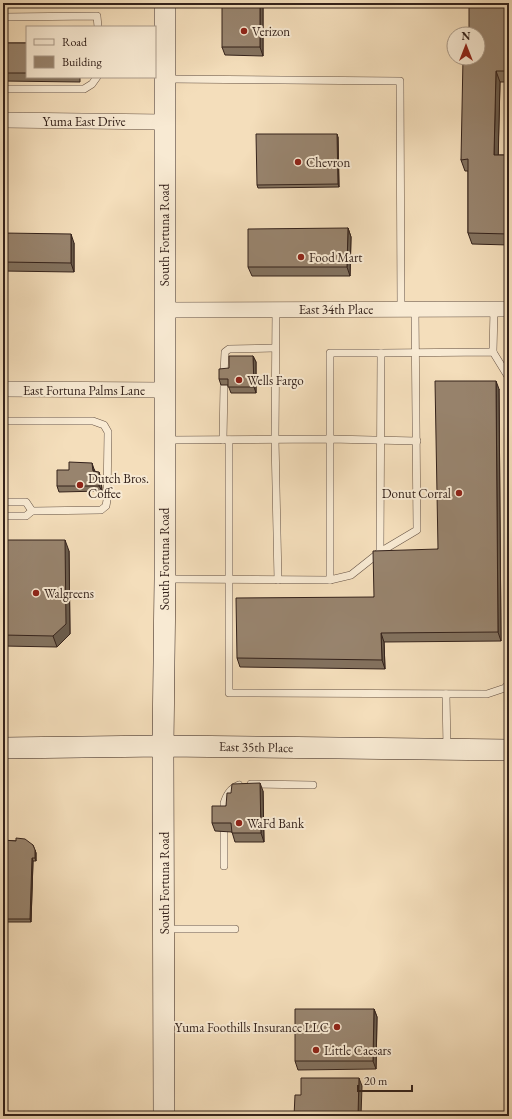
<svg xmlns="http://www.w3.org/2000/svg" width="512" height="1119" viewBox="0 0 512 1119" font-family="'EB Garamond',serif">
<rect width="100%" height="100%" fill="#f4debb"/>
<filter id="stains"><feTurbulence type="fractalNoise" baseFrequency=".005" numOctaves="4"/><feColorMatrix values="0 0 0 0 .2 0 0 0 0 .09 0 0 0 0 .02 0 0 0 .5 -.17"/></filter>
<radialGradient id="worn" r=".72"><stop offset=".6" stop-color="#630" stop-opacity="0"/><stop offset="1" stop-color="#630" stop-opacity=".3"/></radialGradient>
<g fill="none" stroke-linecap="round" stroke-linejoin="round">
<g stroke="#645143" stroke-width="8">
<g id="lane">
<path d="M3,17L97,16L98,27"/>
<path d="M167,79L400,81L401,309"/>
<path d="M3,89H84L92,84L97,77"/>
<path d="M276,309L275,439L278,580"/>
<path d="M493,352L494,309"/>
<path d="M224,374L225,352L229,349L275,348"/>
<path d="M3,421H93L104,425L108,432L107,500L106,506L101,510L32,511L26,516H3"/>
<path d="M167,440L330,439L417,441"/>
<path d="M223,440L224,385"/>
<path d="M229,440V693L487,694L505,688L509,683"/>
<path d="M3,502H26L32,511"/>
<path d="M380,552L381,353L493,352L509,378"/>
<path d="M167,579L330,580L351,575L380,552L417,530L415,309"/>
<path d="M330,580V353H381"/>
<path d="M446,694L447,748"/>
<path d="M251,784L313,785"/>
<path d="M224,866V803C227,794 230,789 239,785"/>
<path d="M166,929H235"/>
</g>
</g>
<g stroke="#645143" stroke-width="16">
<g id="street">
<path d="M3,120L164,122"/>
<path d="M164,310L509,309"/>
<path d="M3,389L164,390"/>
</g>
</g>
<g stroke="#34221b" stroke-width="22">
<g id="secondary">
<path d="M3,748L163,746L509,750"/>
<path d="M164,1116L163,746L165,579V3"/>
</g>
</g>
<use href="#lane" stroke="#f8ead3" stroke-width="7"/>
<use href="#street" stroke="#f8ead3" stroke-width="15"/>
<use href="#secondary" stroke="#f8ead3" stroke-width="21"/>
</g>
<g fill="#83725f" stroke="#34221b">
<path d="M509,3V82H500L498,155H509V245L472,244L468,233V171H465L461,160Z"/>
<path d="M263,7V56L225,55L222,47Z"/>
<path d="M3,43H27V77H80V82L3,81Z"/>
<path d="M338,137L339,187L258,188L257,185Z"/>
<path d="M348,228L351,237L350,276H252L248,267Z"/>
<path d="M3,233L74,243V272L3,271Z"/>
<path d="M253,356L256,362V393H231L228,385H221L219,379L229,368Z"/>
<path d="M499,389L501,641L384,642L385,669L240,667L237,658L374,597L438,549Z"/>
<path d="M94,469L95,471L101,478L102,491L59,492L57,486L69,470Z"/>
<path d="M3,540L69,551L70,634L57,647L3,646Z"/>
<path d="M263,791L264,842H235L232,832L215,831L212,823L226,806L231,793Z"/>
<path d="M3,840L16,841L33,845L36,853V861H33L31,922H3Z"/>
<path d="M374,1009L377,1017L376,1069L298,1070L295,1061Z"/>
</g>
<g fill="#6a5c4d" stroke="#34221b">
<path d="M260,3H262L263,7V56L260,47Z"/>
<path d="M508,3H509V75L508,71Z"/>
<path d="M496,71L500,82L498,166L494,155Z"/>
<path d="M337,134L338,137L339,187L338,184Z"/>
<path d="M348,228L351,237L350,276L347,267Z"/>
<path d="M71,234L74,243V272L71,263Z"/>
<path d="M253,356L256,362V393L254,387Z"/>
<path d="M496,381L499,389L501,641L498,632Z"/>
<path d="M92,463L94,469L95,477L93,471Z"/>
<path d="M99,472L101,478L102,491L99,486Z"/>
<path d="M65,540L69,551L70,634L57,647L53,636Z"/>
<path d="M381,633L384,642L385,669L382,660Z"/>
<path d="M260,783L263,791L264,842L261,833Z"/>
<path d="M35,850L36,853V861L35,858Z"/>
<path d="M32,858L33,861L31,922L30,919Z"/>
<path d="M374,1009L377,1017L376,1069L373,1061Z"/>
<path d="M359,1078L362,1086L361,1116H358Z"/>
</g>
<g fill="#98846e" stroke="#34221b">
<rect x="222" y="3" width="38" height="44"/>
<path d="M469,3H508V71H496L494,155H509V234L468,233V159L461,160L463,58H478V34H469Z"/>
<rect x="3" y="43" width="24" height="30"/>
<path d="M256,134H337L338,184L257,185Z"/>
<path d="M348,228L347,267H248V229Z"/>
<path d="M3,233L71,234V263L3,262Z"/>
<path d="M229,356H253L254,387H228V379H219V369L229,368Z"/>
<path d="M435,381H496L498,632L381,633L382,660L237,658L236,598L374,597L373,551L438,549Z"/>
<path d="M69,462L92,463L93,471L99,472V486H57V470H69Z"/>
<path d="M3,540H65L66,624L53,636L3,635Z"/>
<path d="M260,783L261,833H232L231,823H212V806H226L227,793H231L232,784Z"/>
<path d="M16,838L25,839L33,845L35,850V858H32L30,919H3V840L16,841Z"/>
<path d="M295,1009H374L373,1061H295Z"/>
<path d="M301,1078H359L358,1116H294L295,1095H301Z"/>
</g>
<g fill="#8f2418" stroke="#f8ead3" stroke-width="1.5">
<circle cx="244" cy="31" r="4"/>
<circle cx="298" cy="162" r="4"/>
<circle cx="301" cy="257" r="4"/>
<circle cx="239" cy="380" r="4"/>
<circle cx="80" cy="485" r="4"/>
<circle cx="459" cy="493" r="4"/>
<circle cx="36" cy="593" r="4"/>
<circle cx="239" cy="823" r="4"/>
<circle cx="337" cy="1027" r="4"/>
<circle cx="316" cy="1050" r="4"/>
</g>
<g text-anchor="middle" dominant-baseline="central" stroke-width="4" stroke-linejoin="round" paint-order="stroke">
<g font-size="13" fill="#34221b" stroke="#f8ead3" text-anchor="start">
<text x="252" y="31">Verizon</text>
<text x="306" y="162">Chevron</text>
<text x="309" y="257">Food Mart</text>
<text x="247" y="380">Wells Fargo</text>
<text x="88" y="478">Dutch Bros.<tspan x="88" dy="15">Coffee</tspan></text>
<text x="451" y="493" text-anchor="end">Donut Corral</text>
<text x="44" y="593">Walgreens</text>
<text x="247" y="823">WaFd Bank</text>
<text x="329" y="1027" text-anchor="end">Yuma Foothills Insurance LLC</text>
<text x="324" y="1050">Little Caesars</text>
</g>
<g font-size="13" fill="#34221b" stroke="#f8ead3">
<text x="84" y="121">Yuma East Drive</text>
<text transform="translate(164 235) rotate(-90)">South Fortuna Road</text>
<text x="336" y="309">East 34th Place</text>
<text x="84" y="390">East Fortuna Palms Lane</text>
<text transform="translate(164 559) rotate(-90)">South Fortuna Road</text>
<text transform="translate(256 747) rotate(1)">East 35th Place</text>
<text transform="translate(164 883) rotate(-90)">South Fortuna Road</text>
</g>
</g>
<rect width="512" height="1119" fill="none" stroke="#f4debb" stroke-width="16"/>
<rect x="4" y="4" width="504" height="1111" fill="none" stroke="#34221b" stroke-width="2"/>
<rect x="8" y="8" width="496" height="1103" fill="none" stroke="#34221b"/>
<rect x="26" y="26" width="130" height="52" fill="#f8ead3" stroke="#aa9a89"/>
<rect x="34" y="39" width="20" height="6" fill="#f8ead3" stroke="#aa9a89"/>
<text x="62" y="46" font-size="12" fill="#34221b">Road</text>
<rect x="34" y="56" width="20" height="12" fill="#98846e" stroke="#aa9a89"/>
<text x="62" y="66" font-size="12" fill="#34221b">Building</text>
<g transform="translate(466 46)"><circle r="19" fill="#f8ead3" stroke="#aa9a89"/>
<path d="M0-3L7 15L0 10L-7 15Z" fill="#8f2418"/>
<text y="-6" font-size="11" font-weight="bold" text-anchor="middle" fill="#34221b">N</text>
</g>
<path d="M358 1085v6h54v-6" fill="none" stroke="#34221b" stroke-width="2"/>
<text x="364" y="1085" font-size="12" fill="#34221b" stroke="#f8ead3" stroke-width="3" paint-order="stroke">20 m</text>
<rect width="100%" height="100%" filter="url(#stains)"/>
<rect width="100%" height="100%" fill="url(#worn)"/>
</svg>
